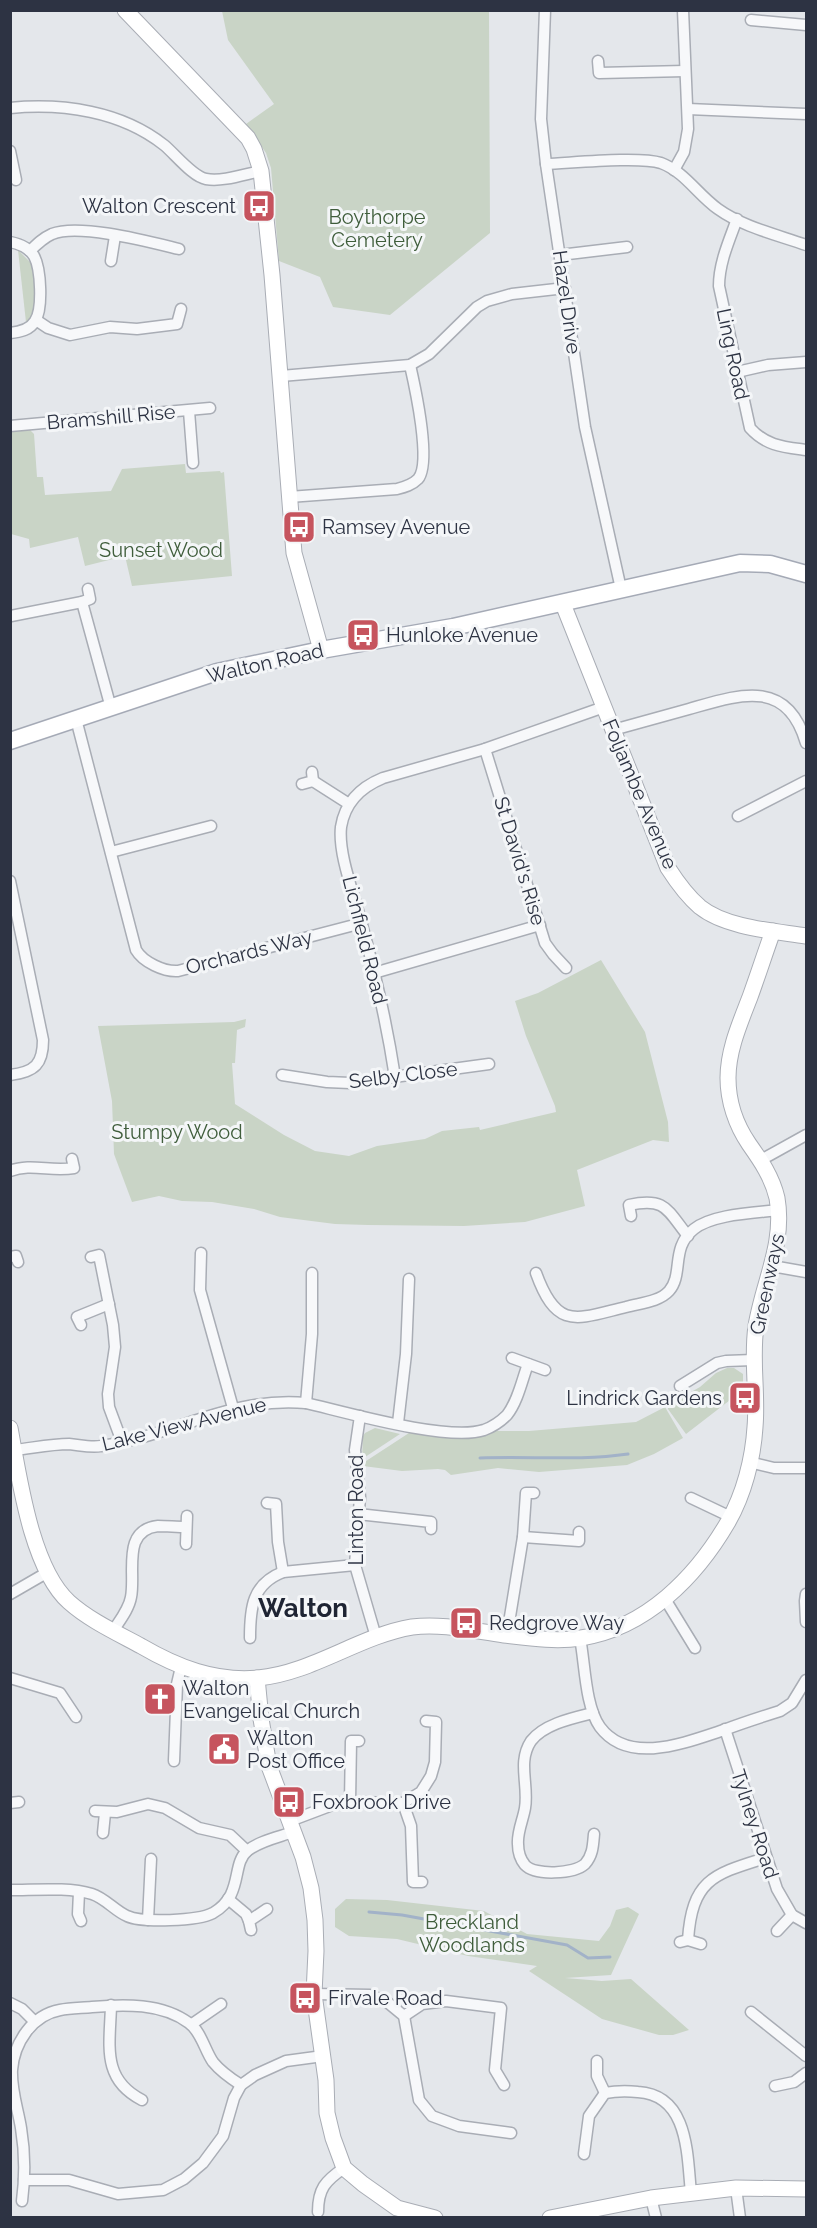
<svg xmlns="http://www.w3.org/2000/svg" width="817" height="2228" viewBox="0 0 817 2228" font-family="Raleway,sans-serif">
<rect width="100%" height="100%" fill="#e4e7eb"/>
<g fill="#c9d4c6">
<path d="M222,11H489L490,233L390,315L333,307L320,277L279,261L271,168L266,153L246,124L274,104L228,40Z"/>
<path d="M18,250L32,264L34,274L36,307L33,316L26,322Z"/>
<path d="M30,430L34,434L37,477H43L45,495L111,491L122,469L185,464L186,473L220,471L221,473L224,472L232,576L132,586L125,556L85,566L78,537L30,548L29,539L11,534V432Z"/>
<path d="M601,960L645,1032L668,1122L669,1142L653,1140L577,1170L585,1206L525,1222L464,1226L368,1225L335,1224L280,1217L254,1209L212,1202L182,1201L159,1196L132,1202L114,1154L112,1101L98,1026L234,1022L246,1019L245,1027L237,1030L235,1063H232L235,1104L284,1135L315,1151L349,1156L377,1146L425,1139L442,1131L479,1127L480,1130L556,1112L555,1106L526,1036L515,1001L538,993Z"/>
<path d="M727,1368H734L743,1374V1390L686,1434L668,1409V1405L700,1387L716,1373Z"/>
<path d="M665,1407L683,1438L654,1454L627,1465L539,1472L498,1468L451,1475L445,1470L438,1469L402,1471L363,1466V1463L409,1433L468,1438L487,1435L495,1431H529L636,1422Z"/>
<path d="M375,1428L400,1434L362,1459L363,1436L365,1433Z"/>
<path d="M346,1899L387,1900L484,1911L527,1934L599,1941L610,1926L616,1910L628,1907L639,1914L611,1975L565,1978L602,1981L631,1979L689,2030L673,2035H659L602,2019L529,1971L537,1966L468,1956L397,1939L349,1936L335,1927V1909Z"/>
</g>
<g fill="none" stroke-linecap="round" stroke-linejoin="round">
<g stroke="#a2b2c8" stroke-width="3">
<path d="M480,1458C530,1456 579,1461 628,1454"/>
<path d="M369,1912L402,1915L567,1945L588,1958L610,1957"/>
</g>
<g stroke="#a9adb5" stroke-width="13">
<g id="street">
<path d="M545,10L541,119L546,164L585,427L621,589"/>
<path d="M751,20L806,25"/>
<path d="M598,61L599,73L685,71"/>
<path d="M10,108C63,103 121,111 164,145C175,154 193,177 206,179C223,182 245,174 261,171"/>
<path d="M688,109L806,114"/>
<path d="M10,151L16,180"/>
<path d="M546,164C572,163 639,156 661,163C685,172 697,194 718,209C743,227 778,235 806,245"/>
<path d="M674,170L684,152L688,129L683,10"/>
<path d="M737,219C729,241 719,263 719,286L750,428C766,446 784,447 806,450"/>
<path d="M10,242C20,244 29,248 34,256C41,269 43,309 35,321C30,330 20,332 10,333"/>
<path d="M30,251C37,244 43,238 52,234C79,223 150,242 179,249"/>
<path d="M560,255L627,247"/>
<path d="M111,261L115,236"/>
<path d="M36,320L48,328L70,335L110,327L137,329L177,324L181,309"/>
<path d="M737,372L768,365L806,362"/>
<path d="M281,376L410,365L429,354L477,307L487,301L512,294L565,288"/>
<path d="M189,411L193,463"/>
<path d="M10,426L210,408"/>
<path d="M289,497L397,489C405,487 412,485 418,479C432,463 415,387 410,365"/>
<path d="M82,602L111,708"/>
<path d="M11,616L82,602L90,599L88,589"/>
<path d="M76,719L136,950C143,962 164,972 178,971L362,923"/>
<path d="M613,730C638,723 663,716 689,709C738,695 787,677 806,743"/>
<path d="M485,749L545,943L553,954L566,968"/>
<path d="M313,781L349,804"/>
<path d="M302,784L313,781L312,772"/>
<path d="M738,816L806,781"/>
<path d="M111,852L211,826"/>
<path d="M10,881L43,1040C43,1064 35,1072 10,1075"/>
<path d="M374,973L540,925"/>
<path d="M282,1075L327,1082L350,1083L489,1064"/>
<path d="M395,1077C387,1025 375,972 361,921C354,894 338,854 341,827C345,802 361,787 383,778L485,749L604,707"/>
<path d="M761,1160L806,1135"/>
<path d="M10,1171C31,1163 51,1172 74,1168L72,1159"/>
<path d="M631,1216L629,1205C666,1197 667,1210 688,1236"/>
<path d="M201,1253L200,1290L233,1408"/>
<path d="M10,1257L16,1256L18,1262"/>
<path d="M91,1257L99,1255L113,1325L115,1347L108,1394L109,1407L122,1442"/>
<path d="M772,1266L806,1272"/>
<path d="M536,1273C557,1331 576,1319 626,1307C640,1303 659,1302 669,1291C684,1274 670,1248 694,1229C713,1214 754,1213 779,1210"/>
<path d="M81,1325L77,1317L109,1304"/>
<path d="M512,1358L545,1370"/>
<path d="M680,1386L717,1363L726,1361L753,1360"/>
<path d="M306,1403L312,1334V1273"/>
<path d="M360,1416L355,1450L360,1497L355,1565L376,1637"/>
<path d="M398,1423L406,1354L409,1279"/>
<path d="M15,1450C33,1448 51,1444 69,1444C80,1445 91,1448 101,1446C174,1436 230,1396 306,1403C345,1412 448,1442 484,1430C492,1427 501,1421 507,1415C518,1401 522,1380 528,1364"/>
<path d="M749,1462L774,1468H806"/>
<path d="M691,1498L731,1517"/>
<path d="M267,1503L276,1504L278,1542L283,1572"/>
<path d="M358,1514L431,1522V1529"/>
<path d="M523,1537L579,1541V1532"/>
<path d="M186,1544L187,1516"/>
<path d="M10,1594L48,1572"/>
<path d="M806,1594L805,1601L806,1622"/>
<path d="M665,1599L695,1648"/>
<path d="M113,1631C120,1620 129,1609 131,1597C136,1573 121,1530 158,1526C167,1526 177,1527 186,1527"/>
<path d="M507,1635L523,1537L526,1493H534"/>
<path d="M250,1638C250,1608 252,1584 283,1572L355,1565"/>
<path d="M580,1638C585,1663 585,1706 600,1727C629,1766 687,1742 724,1730C742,1723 761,1717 780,1711L792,1703L806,1680"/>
<path d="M10,1678L60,1693L76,1717"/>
<path d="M593,1713C573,1718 544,1724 531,1741C517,1762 529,1785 525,1808C523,1820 517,1832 518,1844C518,1851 520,1859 525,1865C535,1876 574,1874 585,1864C593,1855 593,1845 594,1834"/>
<path d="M725,1729L777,1889L792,1915L806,1923"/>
<path d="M174,1761L177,1684L181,1667"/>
<path d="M350,1802L351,1741H359"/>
<path d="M10,1803L19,1802"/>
<path d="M403,1803L411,1826L413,1882H422"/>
<path d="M95,1811L117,1812L148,1804L165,1808L199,1828L230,1835L247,1851"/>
<path d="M290,1821L335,1804L350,1802L403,1803L421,1792L431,1776L435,1762L436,1722L426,1721"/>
<path d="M103,1833L105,1813"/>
<path d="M10,1890C36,1890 68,1887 92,1894C105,1898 115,1911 127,1916C142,1923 198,1921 213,1913C244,1895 231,1865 247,1851C259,1841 279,1837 293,1832"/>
<path d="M79,1892L78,1914L81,1921"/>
<path d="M228,1899L246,1914L249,1921"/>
<path d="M148,1920L151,1859"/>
<path d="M251,1930L249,1921L267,1909"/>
<path d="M777,1931L792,1915"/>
<path d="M688,1940C692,1879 714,1874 765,1858"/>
<path d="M680,1942L688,1940L701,1944"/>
<path d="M314,1994L370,1995L387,2002L404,2016L419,2100L432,2116L459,2126L511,2133"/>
<path d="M10,2003L22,2009L35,2022"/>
<path d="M111,2005C110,2045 101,2079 142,2100"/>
<path d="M751,2012L806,2056"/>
<path d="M404,2016L422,2004L446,2001L501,2008L495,2070L504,2085"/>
<path d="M192,2024L221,2004"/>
<path d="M597,2061V2076L605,2093"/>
<path d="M775,2086L794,2082L806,2073"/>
<path d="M584,2154L589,2116L605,2093C616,2091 627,2091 638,2092C689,2095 687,2155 691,2193"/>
<path d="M24,2180H69L118,2194L163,2190L184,2179L203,2163L223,2136L234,2098L241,2085L255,2075L286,2061L323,2056"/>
<path d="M736,2188L740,2218"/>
<path d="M651,2198L656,2218"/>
<path d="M22,2201C25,2178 25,2152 21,2128C18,2109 11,2090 12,2070C14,2043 32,2015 60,2010C70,2008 82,2008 92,2007C124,2004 162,2003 189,2023C201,2031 205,2051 213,2062C221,2072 230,2078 241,2085"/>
<path d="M318,2212C318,2189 325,2181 344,2168"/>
</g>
</g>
<g stroke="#a9adb5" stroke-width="17">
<g id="secondary">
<path d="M125,10L248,138L254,149L261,171L272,275L294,553L321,650"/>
<path d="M563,604L668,868C677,882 687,896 700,907C726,928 775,931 806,936"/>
<path d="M10,1428C19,1476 31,1568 69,1602C89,1620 117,1633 141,1646C177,1667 215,1682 258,1678C312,1673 359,1636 412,1627C442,1623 474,1631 504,1635C529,1638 556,1642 581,1638C646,1628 696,1577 728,1522C744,1494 753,1459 755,1427C758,1393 751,1360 756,1326C763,1282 785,1244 777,1198C772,1177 761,1161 749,1144C736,1125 728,1101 728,1078C728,1050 740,1023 750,997C758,975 765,953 773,931"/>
<path d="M257,1678L261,1719L269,1766L303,1857L311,1888L315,1920L316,1951L314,1994L326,2080L327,2113L333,2138L344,2168L363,2184L397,2208L435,2218"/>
<path d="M550,2218L651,2198L736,2188L806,2189"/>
</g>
</g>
<g stroke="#a5aab6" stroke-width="19">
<path id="primary" d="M10,741L217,672L321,650L453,627L740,563L770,564L806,574"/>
</g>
<use href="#street" stroke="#f7f8fa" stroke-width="10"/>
<use href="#secondary" stroke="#fff" stroke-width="15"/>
<use href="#primary" stroke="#fff" stroke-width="16"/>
</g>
<defs>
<g id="bus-square" transform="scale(1.725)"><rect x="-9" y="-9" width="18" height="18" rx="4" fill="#c6545e" stroke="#f4f6f8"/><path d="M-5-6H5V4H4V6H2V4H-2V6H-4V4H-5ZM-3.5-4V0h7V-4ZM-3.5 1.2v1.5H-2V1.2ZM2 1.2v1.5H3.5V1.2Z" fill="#fff"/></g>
<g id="church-square" transform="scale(1.725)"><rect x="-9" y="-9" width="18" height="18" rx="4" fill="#c6545e" stroke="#f4f6f8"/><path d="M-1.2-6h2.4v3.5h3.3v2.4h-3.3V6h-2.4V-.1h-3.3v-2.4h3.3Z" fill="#fff"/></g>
<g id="civic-square" transform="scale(1.725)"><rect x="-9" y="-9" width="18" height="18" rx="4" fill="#c6545e" stroke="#f4f6f8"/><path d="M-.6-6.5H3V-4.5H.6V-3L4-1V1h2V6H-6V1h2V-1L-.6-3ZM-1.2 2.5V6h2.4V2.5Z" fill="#fff"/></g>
</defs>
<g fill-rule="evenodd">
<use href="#bus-square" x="259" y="206"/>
<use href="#bus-square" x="299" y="527"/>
<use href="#bus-square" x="363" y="635"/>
<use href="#bus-square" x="745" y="1398"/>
<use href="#bus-square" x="466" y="1623"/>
<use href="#church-square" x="160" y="1699"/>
<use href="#civic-square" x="224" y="1749"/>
<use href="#bus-square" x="289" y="1802"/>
<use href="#bus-square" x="305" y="1998"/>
</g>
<g text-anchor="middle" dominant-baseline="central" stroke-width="6" stroke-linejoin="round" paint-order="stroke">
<g font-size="20" fill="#2d3343" stroke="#f4f6f8" text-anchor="start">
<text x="236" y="206" text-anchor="end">Walton Crescent</text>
<text x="322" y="527">Ramsey Avenue</text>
<text x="386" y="635">Hunloke Avenue</text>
<text x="722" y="1398" text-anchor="end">Lindrick Gardens</text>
<text x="489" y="1623">Redgrove Way</text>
<text x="183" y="1688">Walton<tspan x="183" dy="23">Evangelical Church</tspan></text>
<text x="247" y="1738">Walton<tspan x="247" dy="23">Post Office</tspan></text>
<text x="312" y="1802">Foxbrook Drive</text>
<text x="328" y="1998">Firvale Road</text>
</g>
<g font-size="20" fill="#3f5d3b" stroke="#f4f6f8">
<text x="377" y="217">Boythorpe<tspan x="377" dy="23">Cemetery</tspan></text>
<text x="161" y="550">Sunset Wood</text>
<text x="177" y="1132">Stumpy Wood</text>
<text x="472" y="1922">Breckland<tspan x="472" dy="23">Woodlands</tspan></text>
</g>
<g font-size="20" fill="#2d3343" stroke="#f4f6f8">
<text transform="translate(567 302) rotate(82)">Hazel Drive</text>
<text transform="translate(733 354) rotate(78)">Ling Road</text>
<text transform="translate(111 417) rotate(-5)">Bramshill Rise</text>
<text transform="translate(265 663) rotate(-13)">Walton Road</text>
<text transform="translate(640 794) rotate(67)">Foljambe Avenue</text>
<text transform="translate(520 861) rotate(73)">St David's Rise</text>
<text transform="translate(365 940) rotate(76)">Lichfield Road</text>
<text transform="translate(249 952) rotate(-14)">Orchards Way</text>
<text transform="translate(403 1075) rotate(-7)">Selby Close</text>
<text transform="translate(767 1284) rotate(-78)">Greenways</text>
<text transform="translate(184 1424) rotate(-14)">Lake View Avenue</text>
<text transform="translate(356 1510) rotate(-90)">Linton Road</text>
<text transform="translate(755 1824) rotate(72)">Tylney Road</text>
</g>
<g font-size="26" font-weight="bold" fill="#1f2534" stroke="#f4f6f8">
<text x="303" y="1608">Walton</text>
</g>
</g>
<rect width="817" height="2228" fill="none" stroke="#2d3343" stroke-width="24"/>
</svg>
